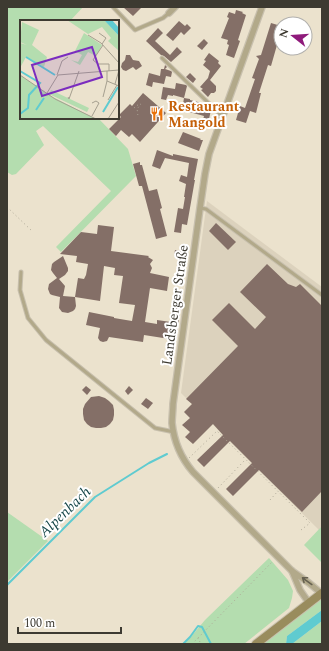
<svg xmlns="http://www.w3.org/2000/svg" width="329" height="651" viewBox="0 0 329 651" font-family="Spectral,serif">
<rect width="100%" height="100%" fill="#ebe2cd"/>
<path fill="#dcd2bd" d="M207,201L322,287V526L319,530L181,393Z"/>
<g fill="#b4ddaf">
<path d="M7,7H83L70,21H21V118H98L128,149L136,176L61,252L56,247L111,191L43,126L36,131L44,145L16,174L12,175L7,172Z"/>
<path d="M7,512L48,541L7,582Z"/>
<path d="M322,526V563L304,545Z"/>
<path d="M269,558L288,580L293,591L292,598L289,608L244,644H184L190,638L205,620Z"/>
<path d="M322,595V610L287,636L286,644H259Z"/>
<path d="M322,621V644H292Z"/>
</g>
<path fill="#5fcbd0" d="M322,610V621L292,644H286L287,636Z"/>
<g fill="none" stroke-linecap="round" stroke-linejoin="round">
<g stroke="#5fcbd0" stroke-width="2">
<path d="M7,585L95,497L149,463L167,454"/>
<path d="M183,644L190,637L198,626L202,627L211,644"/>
</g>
</g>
<g fill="#846f67">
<path d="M123,7H142L133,16Z"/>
<path d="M236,10L243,12L242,13L246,15L238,40L240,41L234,58L226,55L229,45L227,44L228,40L221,38L229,18L227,17L229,12L235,14Z"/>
<path d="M179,21L185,26L187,24L191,28L184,35L181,32L173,41L166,35Z"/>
<path d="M271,23L281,26V38H279L271,66L268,65L259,93H261L256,113L250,111L246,123L236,120L240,106L245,108L255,79L252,78L259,59L256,56L261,55Z"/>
<path d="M158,28L163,33L155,41L170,55L177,47L182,52L171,62L164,56L161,55L146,41Z"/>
<path d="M204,39L208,43L202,50L197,46Z"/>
<path d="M209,53L219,61L218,63L221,66L210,80L216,86V91L214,93H211L208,97L201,90L203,89L200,87L208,78L210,71L203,65L206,61L204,60Z"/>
<path d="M126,55H130L133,60L139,61L142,66L136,70L133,67L126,71L123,70L121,67L122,63L125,60Z"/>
<path d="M165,65L167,67L165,69L171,71L172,72L171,77L166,76L164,84L153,82L152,87L146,85L149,73L160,76L161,69H164Z"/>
<path d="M190,73L196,79L193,83L186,77Z"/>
<path d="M176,83L186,85L187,86L184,98L173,95V96L168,95L166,100L161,99L163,87L175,89Z"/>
<path d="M143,93L166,113L140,142L132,134L129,137L121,130L116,136L109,129L121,117L119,115L130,104L132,106Z"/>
<path d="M184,98L190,99V100L202,103L201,104L206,105L205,109L211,110L207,128L201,127L204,116L182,110Z"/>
<path d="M183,132L201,139L200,140H203L199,151L178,143Z"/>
<path d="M157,150L173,156V154L198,159L194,180H195L194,185L187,225L182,224L181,233L174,232L178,208L183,209L185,197H184L186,184L179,181L181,175L187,177L189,163L165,158L160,169L152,166Z"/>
<path d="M140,162V165H142L149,191L157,189L162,208L160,209L167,236L156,239L142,186H139L133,164Z"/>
<path d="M216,223L236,242L228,250L209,231Z"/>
<path d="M98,225L114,227L111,251L149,256L148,257L153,260L150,264L152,268L150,273L169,277L167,291L150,288L145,322L157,324V320L171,322L174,304L181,305L176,340L144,335L143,342L109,337L107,341L103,342L100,341L98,338L100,328L86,325L89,312L114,317V318L132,321L135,305L119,303L123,276L114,275L115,268L104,266L100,301L75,297L78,278L84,279L86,275L88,264L76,262L77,256L60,254L81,232L97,234Z"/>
<path d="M175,250L184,252V257L174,256Z"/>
<path d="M63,256L68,268V271L65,275L59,279L65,286L63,296L75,297L76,306L75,309L73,311L68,313L62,312L59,308L60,297L52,295L50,294L48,289L49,284L57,278L53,273L51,270L52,264L54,262Z"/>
<path d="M267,264L288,284L296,287L300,284L322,306V491L302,512L259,470L233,496L226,489L252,463L230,441L204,467L197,460L223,435L213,424L193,444L185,437L190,432L182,425L190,418L184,412L192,404L186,399L238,346L212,320L229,303L255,329L266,317L240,292Z"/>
<path d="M86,386L91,390L87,395L82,390Z"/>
<path d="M129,386L133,390L128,395L125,391Z"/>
<path d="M99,396L105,398L109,401L113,405L114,410V415L113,420L110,424L106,427L101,428H96L91,427L87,424L84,420L83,414V409L85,404L91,397Z"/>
<path d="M146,398L153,403L148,409L141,404Z"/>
</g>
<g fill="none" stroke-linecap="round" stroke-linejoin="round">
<g stroke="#c8c0ae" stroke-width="5">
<g id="service">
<path d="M113,7L135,30L163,18L169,13"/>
<path d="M162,58L222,116"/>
<path d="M200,208L206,209L322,295"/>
<path d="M21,272L20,290L28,318L46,340L155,428L174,432"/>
</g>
</g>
<g stroke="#c8c0ae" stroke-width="8">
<g id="minor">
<path d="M262,7L209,154L205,174L200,208L173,404C173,410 172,417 172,423C174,442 181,458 193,472L292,571L309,583L321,593"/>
<path d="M169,13L175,7"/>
<path d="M292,571L300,590L309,603"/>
</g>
</g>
<g stroke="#c8c0ae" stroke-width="10">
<path id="secondary" d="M256,644L322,593"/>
</g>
<g stroke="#ada796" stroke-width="1" stroke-dasharray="1 3" stroke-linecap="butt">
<path d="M134,108L139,104H141L137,109L138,114L137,116"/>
<path d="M7,207L32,231"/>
<path d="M189,458L217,431L310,523L301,530"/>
<path d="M218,488L245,460"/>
<path d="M270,500L278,491"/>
<path d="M198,638L273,561"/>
<path d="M192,644L198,638L201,644"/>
<path d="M321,644L322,643"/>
</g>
<use href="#service" stroke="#b2a98a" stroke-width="3"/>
<use href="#minor" stroke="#b2a98a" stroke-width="5.5"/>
<use href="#secondary" stroke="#998c5d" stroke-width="8"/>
</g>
<defs><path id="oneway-shaft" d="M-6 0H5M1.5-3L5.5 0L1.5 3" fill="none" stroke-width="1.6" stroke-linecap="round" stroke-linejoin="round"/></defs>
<use stroke="#666150" href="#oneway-shaft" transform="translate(307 581) rotate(-144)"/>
<defs>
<g id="restaurant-bare" transform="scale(1.08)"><path d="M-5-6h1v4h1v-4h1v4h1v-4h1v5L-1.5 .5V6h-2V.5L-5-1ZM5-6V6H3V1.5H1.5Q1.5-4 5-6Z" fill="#e8710a" stroke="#fff" stroke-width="2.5" paint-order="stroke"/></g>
</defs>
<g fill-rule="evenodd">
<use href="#restaurant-bare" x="157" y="114"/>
</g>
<g text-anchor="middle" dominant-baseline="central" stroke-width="4" stroke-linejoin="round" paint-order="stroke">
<g font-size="14" font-weight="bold" fill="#c56008" stroke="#fff" text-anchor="start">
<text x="168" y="106">Restaurant<tspan x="168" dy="16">Mangold</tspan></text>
</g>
<g font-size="14" fill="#3d3a31" stroke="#fff">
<text transform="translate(175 305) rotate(-82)">Landsberger Straße</text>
</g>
<g font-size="15" font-style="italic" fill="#164749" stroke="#fff">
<text transform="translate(65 512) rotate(-44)">Alpenbach</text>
</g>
</g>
<g transform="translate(20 20)">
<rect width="99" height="99" fill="#ebe2cd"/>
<path d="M47,0H84L99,16V31L88,21L91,18L82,7L68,14ZM2,2L19,10L12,25L27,37L24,47L6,37L0,48V23L7,25L0,22ZM64,13L82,25L76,36L68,32L60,45L51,40L58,42L62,35L55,31ZM0,55L31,76L76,99H0ZM31,70L69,88L67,92L29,74Z" fill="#b4ddaf"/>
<path d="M84,0H92L99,8V16Z" fill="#5fcbd0"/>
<path fill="none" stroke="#5fcbd0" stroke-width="2" d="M89,0L99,12M6,37L35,55M0,51L20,63L9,75L8,88L0,94M16,90L24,78M83,92L98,67"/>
<path fill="none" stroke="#a59f8f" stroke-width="1" d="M79,13L86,18L82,24M68,15L81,23L99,43M83,25L73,40L78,44H89V51M87,51V61L99,66M0,55L35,79L76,99M37,55L42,41L48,37M95,64L99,50M27,73L38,55L99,50M48,77L49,79L59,51M83,77L87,61M88,80L97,65M72,96L79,83L76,81L72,83M88,99L99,82"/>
<path fill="#7b2cbf" fill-opacity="0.15" stroke="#7b2cbf" stroke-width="2" d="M72,27L82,57L22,76L12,45Z"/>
<rect width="99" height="99" fill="none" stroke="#3d3a31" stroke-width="2"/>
</g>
<rect width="329" height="651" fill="none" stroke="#3d3a31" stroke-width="16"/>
<g transform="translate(293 36) rotate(287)"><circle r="19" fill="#ffffff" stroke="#b1b0ad"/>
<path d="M0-3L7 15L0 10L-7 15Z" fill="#8f1b7b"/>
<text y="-6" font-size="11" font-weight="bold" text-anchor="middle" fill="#3d3a31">N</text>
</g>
<path d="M18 627v6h103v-6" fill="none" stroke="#3d3a31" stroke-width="2"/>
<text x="24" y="627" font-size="12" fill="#3d3a31" stroke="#ffffff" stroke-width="3" paint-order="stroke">100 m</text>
</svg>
